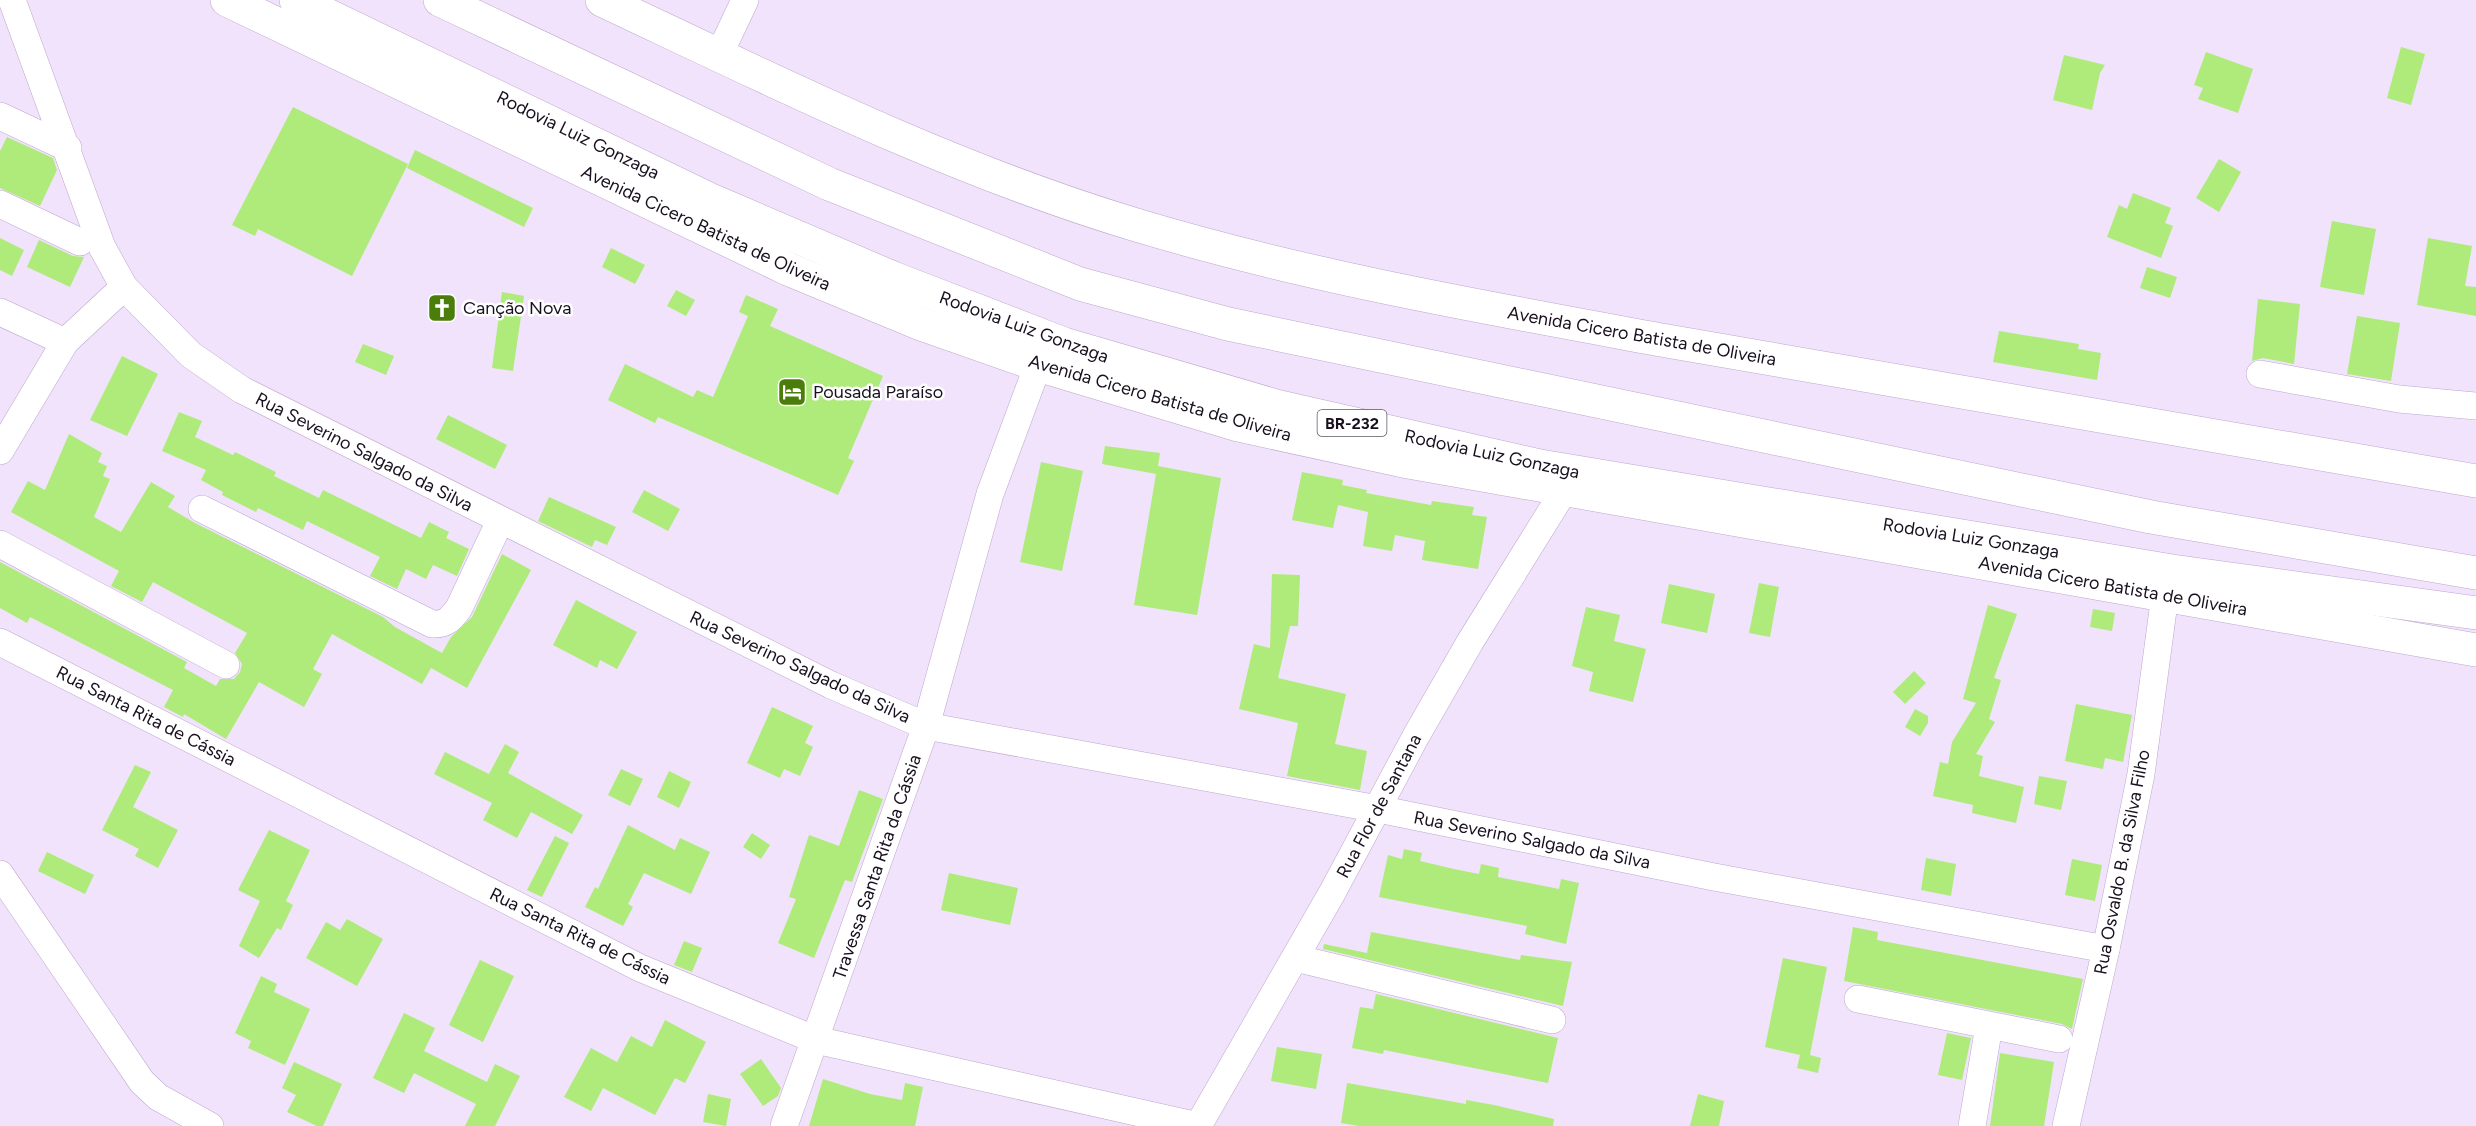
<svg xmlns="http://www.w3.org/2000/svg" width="2476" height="1126" viewBox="0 0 2476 1126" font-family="Figtree,sans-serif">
<rect width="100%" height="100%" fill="#f1e3fb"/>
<g fill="#aeeb7a">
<path d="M2401,47L2425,54L2411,105L2387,98Z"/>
<path d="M2206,52L2253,69L2238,113L2198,99L2203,88L2194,85Z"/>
<path d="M2064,55L2105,65L2100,73L2092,110L2053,100Z"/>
<path d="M293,107L408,164L352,276L258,229L255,236L232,225Z"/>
<path d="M7,137L53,158L57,170L40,206L0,188V151Z"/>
<path d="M415,150L533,208L524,227L407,168Z"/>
<path d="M2219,159L2241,172L2219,212L2196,198Z"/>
<path d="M2133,193L2171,208L2165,223L2173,226L2161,258L2107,237L2119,205L2127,209Z"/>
<path d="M2332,221L2376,229L2364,295L2320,287Z"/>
<path d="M0,238L24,250L12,276L0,270Z"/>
<path d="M2428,238L2472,246L2465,286L2476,287V316L2417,305Z"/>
<path d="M39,240L73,256L84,257L70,287L27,267Z"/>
<path d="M611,248L645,265L635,284L602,267Z"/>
<path d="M2147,267L2177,277L2170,298L2140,288Z"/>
<path d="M676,290L695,300L686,316L667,306Z"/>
<path d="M502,292L524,296L513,371L492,368Z"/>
<path d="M746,295L778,309L770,326L883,376L848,458L854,461L838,495L658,417L655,423L608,400L625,364L693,397L697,390L713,397L748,316L739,312Z"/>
<path d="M2258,299L2300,304L2294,364L2263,358L2252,361Z"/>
<path d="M2357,316L2400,323L2391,381L2347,374Z"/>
<path d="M1999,331L2079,344L2078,349L2101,353L2097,380L1993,362Z"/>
<path d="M363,344L394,356L386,375L355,362Z"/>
<path d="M122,356L158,374L127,436L90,420Z"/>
<path d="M179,412L202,421L195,437L233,455L235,452L276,472L274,476L319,498L323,490L421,538L429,522L449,532L446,538L469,549L457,576L433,565L426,579L406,569L397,589L370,576L380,557L307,521L303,530L258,508L256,512L222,495L223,492L201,480L206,470L162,451Z"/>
<path d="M448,415L507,445L495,469L436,439Z"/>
<path d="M69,434L102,453L98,462L107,466L103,476L110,479L94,517L121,532L151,482L175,496L168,507L195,523L383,617L395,627L442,653L451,637L472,617L502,554L531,570L467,688L431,668L422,684L332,634L313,669L322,674L304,707L259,682L226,739L184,714L183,717L164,707L173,690L30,617L27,623L0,608V562L187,662L184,668L216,686L220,679H234L240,672L242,664L235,653L247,633L153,582L142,602L111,586L119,571L11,512L28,481L45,490Z"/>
<path d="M1105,446L1160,453L1158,466L1221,478L1197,615L1134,605L1156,474L1102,464Z"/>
<path d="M1041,462L1083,471L1062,571L1020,562Z"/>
<path d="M1302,472L1343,480L1342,485L1367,490L1366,493L1431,505L1432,501L1474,507L1472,515L1487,517L1478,569L1422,560L1425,541L1395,535L1392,551L1363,546L1368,512L1338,505L1333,528L1292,520Z"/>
<path d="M644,490L680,509L668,531L632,512Z"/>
<path d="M549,497L616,527L607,545L595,540L592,547L538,521Z"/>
<path d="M1272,574L1300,575L1298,626H1290L1278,678L1346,694L1335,744L1367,751L1360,790L1287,776L1298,723L1239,709L1254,644L1270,648Z"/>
<path d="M1759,583L1779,587L1770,637L1749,633Z"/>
<path d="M1669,584L1715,594L1707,633L1661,623Z"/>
<path d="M576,600L637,632L617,669L600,660L597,668L553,645Z"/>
<path d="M1988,605L2017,614L1994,678L2001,680L1989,719L1995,722L1976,754L1983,756L1979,776L2024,787L2016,823L1972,813L1973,805L1933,796L1940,762L1948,764L1952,742L1976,703L1963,699Z"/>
<path d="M1586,607L1620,615L1614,641L1646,649L1633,702L1589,691L1593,672L1572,666Z"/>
<path d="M2093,609L2115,613L2112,631L2090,627Z"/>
<path d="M1914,671L1926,683L1905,704L1893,692Z"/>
<path d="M2076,704L2132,715L2123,762L2105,758L2103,769L2065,761Z"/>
<path d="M772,707L813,726L805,743L813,747L800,776L784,769L780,778L747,763Z"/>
<path d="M1915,709L1928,716V723L1920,736L1905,727Z"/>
<path d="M505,744L519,752L508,773L583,815L572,834L531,812L517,838L483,820L492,803L434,774L445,752L489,774Z"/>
<path d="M135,765L151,772L133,807L178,830L158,868L135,856L139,849L102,830Z"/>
<path d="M621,769L643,779L630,806L608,795Z"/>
<path d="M669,771L691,782L679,808L657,797Z"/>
<path d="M2039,776L2067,781L2061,810L2034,804Z"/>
<path d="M859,790L883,799L852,882L845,880L814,958L778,943L796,899L789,897L809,835L839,846Z"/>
<path d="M628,825L675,850L680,838L710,852L691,894L644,873L628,904L633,907L623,926L585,907L595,887L598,889Z"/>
<path d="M269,830L310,850L286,901L293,905L281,930L277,928L259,958L239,946L260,901L238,890Z"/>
<path d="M752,833L770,845L761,859L743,847Z"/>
<path d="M555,836L569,843L542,897L527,890Z"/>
<path d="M1404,849L1422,853L1420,861L1454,869L1479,874L1481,864L1499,868L1498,877L1559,889L1561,879L1579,883L1566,944L1525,934L1527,926L1379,897L1388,855L1402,859Z"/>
<path d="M47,852L94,875L85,894L38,871Z"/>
<path d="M1926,858L1956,864L1951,896L1921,890Z"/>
<path d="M2072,859L2102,865L2095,901L2065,895Z"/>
<path d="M949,873L1018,888L1010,925L941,910Z"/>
<path d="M347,919L383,939L357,986L306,958L326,922L340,930Z"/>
<path d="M1853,927L1878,932L1877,940L2083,979L2072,1029L2062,1024L1844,981Z"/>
<path d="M1371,932L1520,960L1521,955L1572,962L1563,1006L1323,949L1324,944L1367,953Z"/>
<path d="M684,941L702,948L692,972L674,965Z"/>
<path d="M1783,958L1827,967L1810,1055L1821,1058L1818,1073L1797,1068L1800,1055L1765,1047Z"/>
<path d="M480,960L514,976L483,1042L449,1025Z"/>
<path d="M261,976L277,984L274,992L310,1009L285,1065L248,1048L251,1041L235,1033Z"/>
<path d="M1376,994L1558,1038L1548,1083L1384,1050L1383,1054L1352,1048L1360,1007L1373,1009Z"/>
<path d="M404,1013L435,1028L424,1051L487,1082L495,1064L520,1076L495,1126H465L476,1104L414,1073L404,1093L373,1078Z"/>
<path d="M665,1020L706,1042L685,1083L675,1078L655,1115L603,1088L591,1111L564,1097L591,1048L617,1062L631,1036L652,1047Z"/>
<path d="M1947,1033L1971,1038L1962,1080L1938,1075Z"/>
<path d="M1277,1047L1322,1054L1316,1089L1271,1081Z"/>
<path d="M2000,1053L2054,1062L2044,1126H1990Z"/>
<path d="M761,1059L781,1088L778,1096L763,1106L740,1074Z"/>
<path d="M294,1062L342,1084L323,1126H317L287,1112L296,1095L282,1088Z"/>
<path d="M823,1079L870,1094L902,1100L905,1083L923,1087L915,1126H809Z"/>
<path d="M1347,1083L1466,1104V1100L1494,1105L1554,1119L1553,1126H1359L1341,1123Z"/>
<path d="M708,1094L731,1099L726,1126L703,1122Z"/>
<path d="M1698,1094L1724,1101L1719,1126H1690Z"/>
</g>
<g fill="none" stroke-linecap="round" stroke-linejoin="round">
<g stroke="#bea7cd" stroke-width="28">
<g id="minor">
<path d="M12,0L102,247L124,287L191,355L242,390L831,685L926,726L1378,809L1714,877L2106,949"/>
<path d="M719,55L745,0"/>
<path d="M0,116L68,148"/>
<path d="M0,204L80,242"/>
<path d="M0,312L65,342"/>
<path d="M2260,374L2399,399L2476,406"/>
<path d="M0,451L65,342L124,287"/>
<path d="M202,509L432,624C446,625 451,619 459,608L500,521"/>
<path d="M0,544L226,665"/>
<path d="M0,642L640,968L816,1040L1198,1126L1332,893L1416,736L1470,642L1565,489"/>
<path d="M0,874L142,1082L158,1097L210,1126"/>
<path d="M1295,958L1552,1020"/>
<path d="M1858,999L2059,1039"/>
<path d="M784,1126L926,726L990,494L1038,365"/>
<path d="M1972,1126L1989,1026"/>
<path d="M2066,1126L2106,949L2141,774L2165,595"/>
</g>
</g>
<g stroke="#bea7cd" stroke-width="34">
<g id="major">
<path d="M227,0L788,269L921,324L1038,365L1238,425L1403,461L2476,650"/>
<path d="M602,0C776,82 948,168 1133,224C1308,277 1488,308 1667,341C1936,390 2206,434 2476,481"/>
</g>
</g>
<g stroke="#bea7cd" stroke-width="34">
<g id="highway">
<path d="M296,0L713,201L893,278L1064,344L1276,406L1540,466L2172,571L2476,613"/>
<path d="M440,0L829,184L1080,284L1228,324L2151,517L2476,573"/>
</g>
</g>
<use href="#minor" stroke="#fff" stroke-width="27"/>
<use href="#major" stroke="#fff" stroke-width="33"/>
<use href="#highway" stroke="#fff" stroke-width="33"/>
</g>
<defs>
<g id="church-square" transform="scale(1.5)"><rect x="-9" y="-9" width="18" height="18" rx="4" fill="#4b7d0a" stroke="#fff"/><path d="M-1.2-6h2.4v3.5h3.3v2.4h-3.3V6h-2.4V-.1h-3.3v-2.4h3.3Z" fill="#fff"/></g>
<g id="hotel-square" transform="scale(1.5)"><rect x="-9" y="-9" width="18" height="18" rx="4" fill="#4b7d0a" stroke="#fff"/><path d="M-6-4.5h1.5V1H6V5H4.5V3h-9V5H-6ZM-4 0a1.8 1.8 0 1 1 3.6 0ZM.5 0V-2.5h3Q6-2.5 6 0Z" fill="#fff"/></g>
</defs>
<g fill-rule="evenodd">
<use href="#church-square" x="442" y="308"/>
<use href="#hotel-square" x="792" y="392"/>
</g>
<g text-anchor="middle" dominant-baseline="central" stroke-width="5" stroke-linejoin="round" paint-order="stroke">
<rect fill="#fff" stroke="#5d5862" stroke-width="1.5" x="1317.5" y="410" width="69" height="26" rx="4.5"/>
<g font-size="16" font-weight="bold" fill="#18101e">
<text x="1352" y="423">BR-232</text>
</g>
<g font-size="18" fill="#18101e" stroke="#fff">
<text transform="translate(578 135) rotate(26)">Rodovia Luiz Gonzaga</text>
<text transform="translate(706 228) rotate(25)">Avenida Cicero Batista de Oliveira</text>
<text transform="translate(1024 327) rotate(20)">Rodovia Luiz Gonzaga</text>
<text transform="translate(1642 336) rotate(10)">Avenida Cicero Batista de Oliveira</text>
<text transform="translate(1160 398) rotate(16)">Avenida Cicero Batista de Oliveira</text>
<text transform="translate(364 452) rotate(27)">Rua Severino Salgado da Silva</text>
<text transform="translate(1492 454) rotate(12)">Rodovia Luiz Gonzaga</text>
<text transform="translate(1971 538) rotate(9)">Rodovia Luiz Gonzaga</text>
<text transform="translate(2113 586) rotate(10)">Avenida Cicero Batista de Oliveira</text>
<text transform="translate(800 667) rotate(25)">Rua Severino Salgado da Silva</text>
<text transform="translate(146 716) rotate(27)">Rua Santa Rita de Cássia</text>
<text transform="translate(1379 806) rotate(-62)">Rua Flor de Santana</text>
<text transform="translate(1532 840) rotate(11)">Rua Severino Salgado da Silva</text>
<text transform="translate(2122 862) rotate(-79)">Rua Osvaldo B. da Silva Filho</text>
<text transform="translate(877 867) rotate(-71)">Travessa Santa Rita da Cássia</text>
<text transform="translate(580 936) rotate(26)">Rua Santa Rita de Cássia</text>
</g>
<g font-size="18" fill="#18101e" stroke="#fff" text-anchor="start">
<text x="463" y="308">Canção Nova</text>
<text x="813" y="392">Pousada Paraíso</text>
</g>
</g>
</svg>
